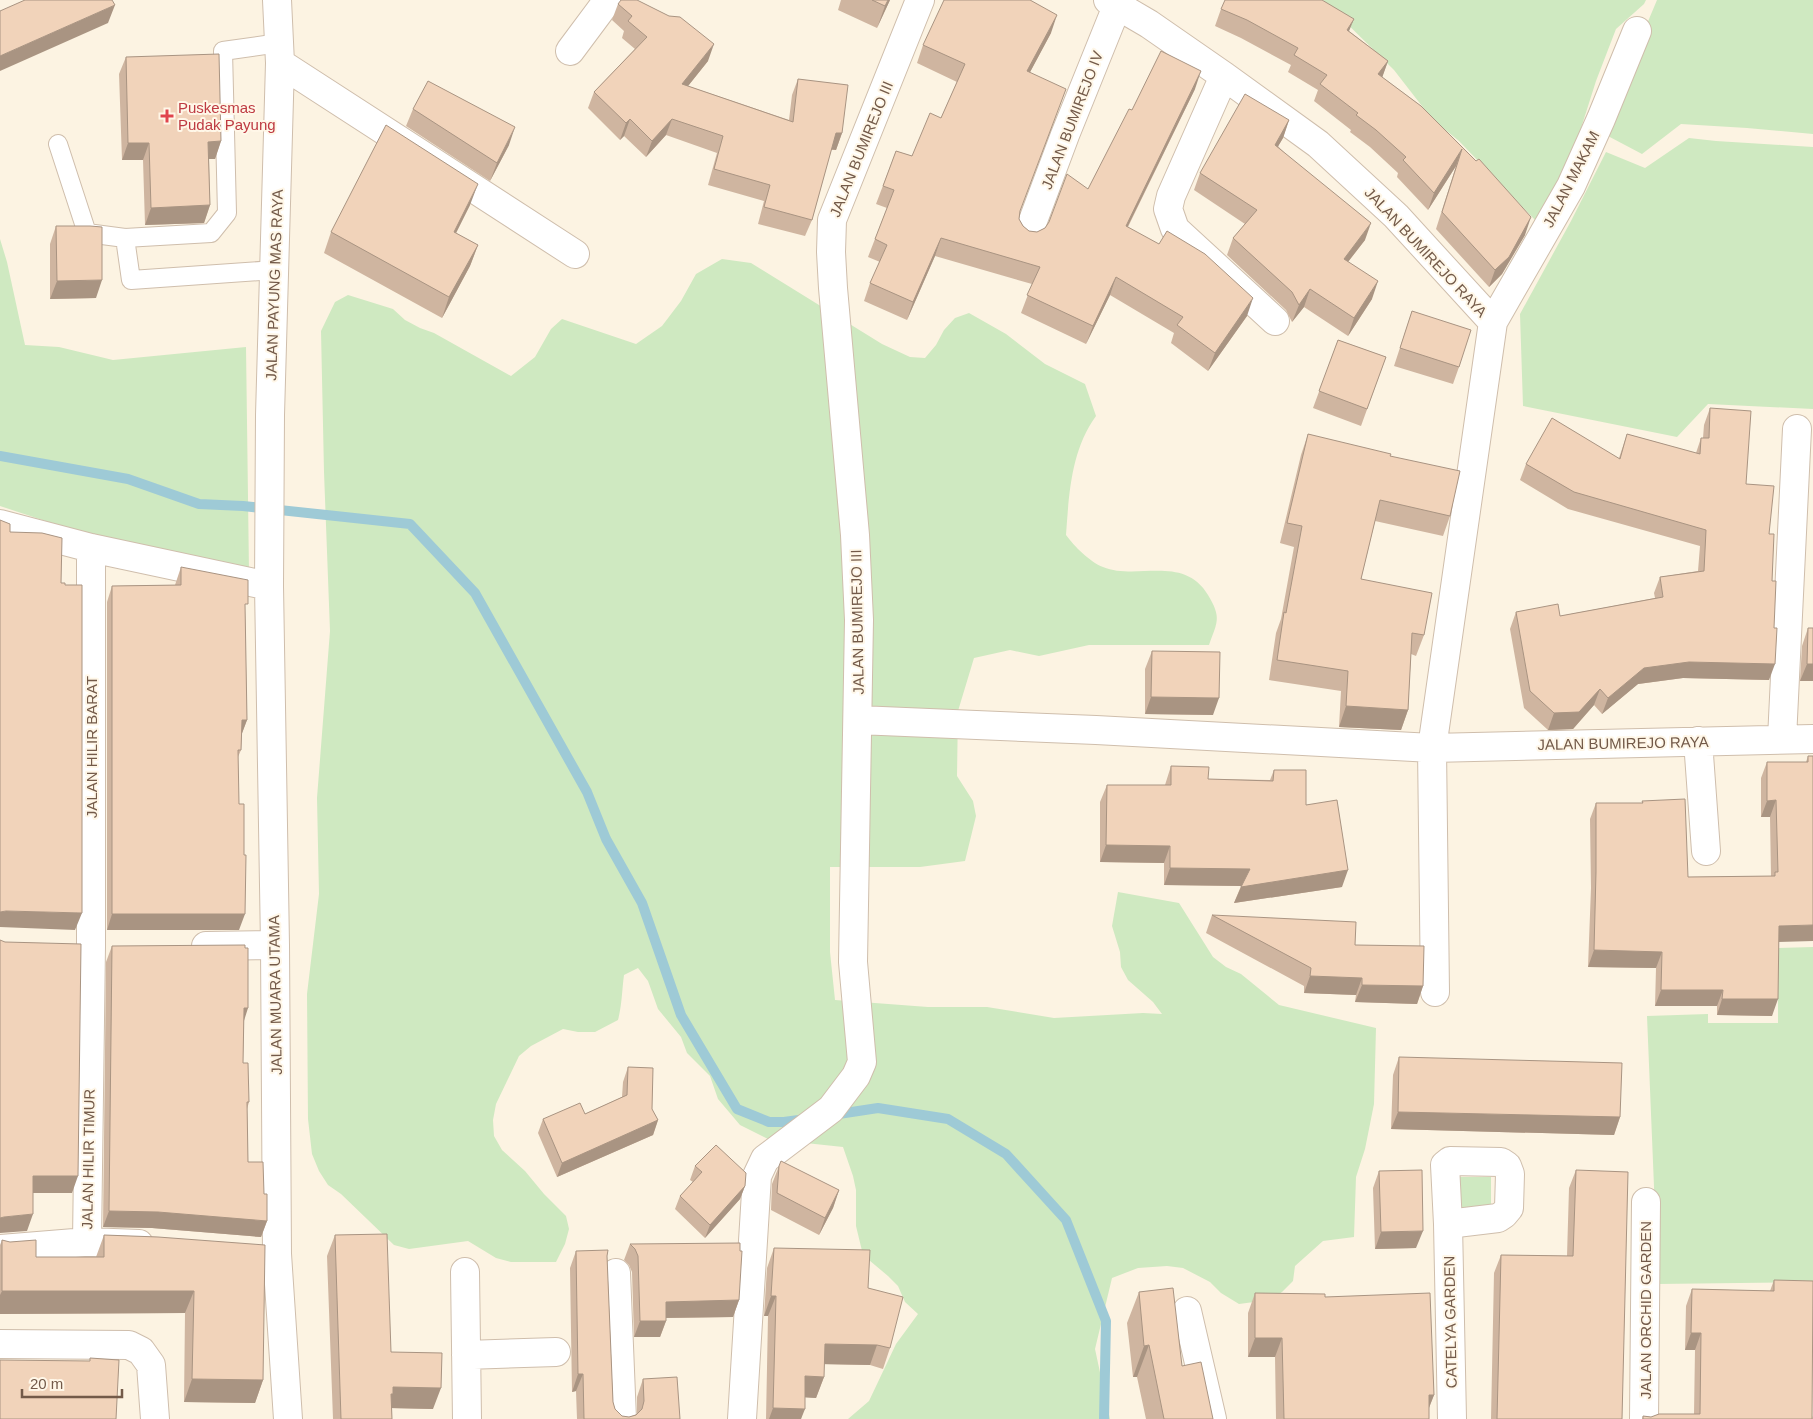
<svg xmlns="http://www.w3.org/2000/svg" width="1813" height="1419" viewBox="0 0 1813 1419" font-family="Helvetica,sans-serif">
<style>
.green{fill:#cfe9c1}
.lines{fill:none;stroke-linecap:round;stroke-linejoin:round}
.stream{stroke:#9ecad6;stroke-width:10}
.service-casing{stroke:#cfbeac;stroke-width:20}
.minor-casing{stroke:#cfbeac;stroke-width:30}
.service{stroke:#fff;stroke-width:18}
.minor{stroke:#fff;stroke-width:28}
.wall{fill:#cfb5a0}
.shaded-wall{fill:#a99482}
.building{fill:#f1d3ba;stroke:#a99482}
.health-dot{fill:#e0444e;stroke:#fff7e8;stroke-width:2}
.labels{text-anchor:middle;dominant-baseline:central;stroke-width:4;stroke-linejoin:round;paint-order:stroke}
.health-label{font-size:15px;fill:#be3a42;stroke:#fff7e8;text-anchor:start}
.street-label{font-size:15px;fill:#735a49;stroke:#fff7e8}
</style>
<rect width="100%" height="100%" fill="#fcf3e2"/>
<path class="green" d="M1323,0H1646L1644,4L1616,29L1596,81L1561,191L1535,220L1459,141L1432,119L1394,70Z
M1657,0H1813V134L1747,128L1681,124L1642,154L1606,135L1636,50Z
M1689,138L1716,141L1813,147V409L1708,404L1677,437L1523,406L1520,314L1571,221L1606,152L1645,168Z
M0,239L7,262L25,345L59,347L113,360L246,347L249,572L100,539L0,506Z
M722,259L751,263L882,344L910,357L925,358L936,345L944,330L955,318L969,313L1006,334L1045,364L1085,384L1096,416C1071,450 1069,494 1066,535C1074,546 1090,562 1103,567C1137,581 1183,554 1208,595C1222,618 1217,622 1209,645H1089L1039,656L1010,650L974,658L958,711L957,776L973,801L976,816L965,861L920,867H830V952L835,1000L928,1007H987L1054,1018L1143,1013L1162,1014L1153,1002L1128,980L1121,967L1120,952L1112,926L1118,892L1179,903L1213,957L1226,967L1241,974L1279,1005L1376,1028L1374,1104L1365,1149L1356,1177L1354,1237L1323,1241L1295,1266L1293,1281L1282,1292L1269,1300L1239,1304L1221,1293L1210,1282L1183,1268L1167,1266L1138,1268L1112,1278L1095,1349L1110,1419H848L869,1401L896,1344L918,1314L905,1302L898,1286L888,1276L863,1255L856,1226V1190L853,1176L843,1147L768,1139L740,1125L718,1099L710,1076L687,1053L681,1037L658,1009L648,981L638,968L624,975C622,990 622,1005 618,1020L595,1032H578L563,1029L531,1046L519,1056L496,1104L493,1120L494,1136L502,1150L525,1171L544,1194L566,1216L569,1229L565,1244L556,1262H511L496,1258L468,1241L409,1249L394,1245L341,1194L328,1185L319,1171L312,1154L308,1119L307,994L319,894L317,798L330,631L324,472L321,331L335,302L348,295L393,309L405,320L420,328L434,333L511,376L535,357L551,329L562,319L636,344L662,326L681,301L696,274Z
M1813,947V1282L1658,1284L1647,1016L1708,1014V1023H1778V948Z
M1455,1177H1491V1212L1459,1218Z"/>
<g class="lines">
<path class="stream" d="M0,456L128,479L199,504L243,506L410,524L475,593L587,792L606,839L642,903L681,1015L737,1109L769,1122H784L806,1119
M832,1115L878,1108L948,1119L1006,1154L1066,1220L1106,1321L1104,1419"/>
<g class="service-casing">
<path id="service" d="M58,144L87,233L125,238L131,280L274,270
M125,238L211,233L227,213L223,51L279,43"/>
</g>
<g class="minor-casing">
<path id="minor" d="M277,0L280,63L270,415L269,586L275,945L277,1254L288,1419
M1108,0L1149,24L1224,76L1318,144L1396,216L1493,322L1432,748L1813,739
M570,51L608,0
M280,63L575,254
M1224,76L1171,196L1168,209L1175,229L1275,321
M1028,234L1065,135L1117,6
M1493,322L1571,186L1601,119L1637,31
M0,524L91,548L269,586
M91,548V946L87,1242L139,1244
M858,720L1096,730L1432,748L1435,992
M1782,739L1797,429
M1698,741L1706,851
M206,946L275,945
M1448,1224L1445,1165L1450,1161L1501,1162L1507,1166L1510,1174L1509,1208L1504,1214L1498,1218L1448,1224L1452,1419
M0,1249L87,1242
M465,1272L467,1419
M616,1273L622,1419
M1187,1311L1212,1419
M0,1344L129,1345L141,1351L151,1365L155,1419
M466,1355L556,1352
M742,1419L757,1176L765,1159L831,1109L856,1076L862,1062L853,962L859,620L855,535L833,288L831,252L832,220L920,0
M1644,1419L1646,1202"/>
</g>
<use href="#service" class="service"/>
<use href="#minor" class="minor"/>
</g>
<path class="wall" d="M841,0H890L877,28L838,10Z
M618,4L708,61L688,86L789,120L792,95L798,79L842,133L836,150H831L812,220L805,236L758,224L764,201L708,185L717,153L666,135L646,157L624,136L620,140L588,108L594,92L635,49L622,38L624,31L612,20Z
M1221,9L1349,31L1388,61L1382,77L1421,106L1525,235L1502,274L1489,287L1436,229L1456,166L1428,210L1397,177L1398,173L1370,147L1350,132L1351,130L1314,101L1318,90L1288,72L1291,65L1241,38L1215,26Z
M1051,33L1030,72L1019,219L1023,226L1029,231L1037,232L1045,228L1088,189L1132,110L1195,89L1128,227L1247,316L1208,371L1171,343L1174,333L1110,295L1086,344L1021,313L1032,284L935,256L907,320L864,301L870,283L880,262L868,257L887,208L876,204L896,151L912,156L941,118L957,82L917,63L923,45Z
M126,57L221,141L215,159H209L210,205L204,223L145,225L143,160H122L119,74Z
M413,109L509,145L490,181L406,126Z
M1289,120L1283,138L1278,146L1365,240L1348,262L1372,299L1348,336L1304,307L1292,322L1286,310L1227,255L1233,238L1245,224L1194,190L1200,173Z
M470,205L456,233L478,245L470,266L442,318L324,253L331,232Z
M56,226L96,298L50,299V244Z
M1412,311L1459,367L1453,384L1394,366Z
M1338,340L1386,357L1361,426L1313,408Z
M1710,408L1769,534L1772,581L1769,680L1683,678L1638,684L1602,714L1594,705L1573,729L1548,730L1524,708L1510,629L1516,612L1560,616L1655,598L1654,593L1660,577L1698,571L1700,546L1568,509L1520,480L1526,464L1619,458L1627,434L1696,453L1701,438H1703L1704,425Z
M1308,434L1390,456L1450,516L1443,536L1375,521L1361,579L1424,635L1416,656L1411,654L1408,710L1401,730L1339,727L1341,691L1269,680L1276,633L1281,619L1294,547L1280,543L1301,455Z
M181,567L245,611L247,720L242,733L241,750L238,757L239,930H107V602L112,586L175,585Z
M1808,628H1813V681H1800L1802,646Z
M1152,651L1213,715L1145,714V669Z
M1808,756H1813L1779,942L1772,1016L1717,1015V1006H1655L1656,968L1588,967L1591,888L1590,819L1596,803H1642V801L1688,877L1771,876L1770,817H1761V778L1767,762H1806Z
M1171,766L1208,779L1270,780L1274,770L1306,805L1342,887L1234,903L1241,886L1164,885V863L1100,862V802L1107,785H1165Z
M1212,915L1423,986L1417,1004L1355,1002L1356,995L1304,993V986L1206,933Z
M112,946L244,1020L243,1063L249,1102L247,1109L248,1162L264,1194L267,1221L261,1237L152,1228L103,1227L106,962Z
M1399,1057L1620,1117L1614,1135L1391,1129L1393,1075Z
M628,1067L652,1109L658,1120L653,1135L557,1177L538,1133L543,1119L585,1114L622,1097L623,1082Z
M695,1166L745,1186L740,1199L705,1238L675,1209L680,1196L693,1182L690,1180Z
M779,1166L839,1190L833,1208L819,1235L771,1210L772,1184Z
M1576,1170L1622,1419H1491L1494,1273L1501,1255L1567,1256L1569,1188Z
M1379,1171L1416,1248L1375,1249L1373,1188Z
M104,1235L158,1237L263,1380L255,1403L184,1402L185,1313L0,1314V1245L2,1240L36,1257H96Z
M335,1235L391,1352L433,1409L392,1408V1419H333L327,1256Z
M630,1244L739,1300L733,1317L666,1318V1321L660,1337H634L632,1272L629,1265L624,1260Z
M774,1248L868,1288L890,1348L883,1369L870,1365L824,1364V1377L816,1398L805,1397L801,1419H766L768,1316H764L767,1268Z
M576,1251L607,1256L613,1402L615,1409L622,1416L629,1417L637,1414V1397L643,1379L680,1419H577L576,1391L572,1392L570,1268Z
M1774,1280L1813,1419H1642L1643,1416L1651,1417L1694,1414L1695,1350H1685L1686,1306L1692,1289L1770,1291Z
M1139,1292L1182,1366L1213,1419H1146L1137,1377H1133L1127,1323Z
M1255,1293L1325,1297L1434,1395L1429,1408V1419H1276L1275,1357H1248V1313Z"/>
<path class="shaded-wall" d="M888,0H890L877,28L885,6Z
M115,5L108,23L0,71V56Z
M1057,15L1051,33L1021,89L1027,71Z
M1354,19L1347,36V30Z
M714,44L708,61L676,101L682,84Z
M1388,61L1382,78L1378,74Z
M1201,71L1195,89L1119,244L1126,226Z
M630,119L624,136L620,140L626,123Z
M672,119L666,135L646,157L652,141Z
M1289,120L1283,138L1269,162L1275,145Z
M515,127L509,145L490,181L497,163Z
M836,133H842L836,150L830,149Z
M221,141L215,159H202L208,142Z
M128,143H149L143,160H122Z
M1462,149L1456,166L1428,210L1434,193Z
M478,184L470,205L446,253L454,232Z
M210,205L204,223L145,225L151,208Z
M1531,217L1525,235L1502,274L1489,287L1495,270Z
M1371,223L1365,240L1337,276L1344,259Z
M941,238L935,256L907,320L913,302Z
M478,245L470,266L442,318L449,297Z
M1116,277L1110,295L1086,344L1093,326Z
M102,280L96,298L50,299L57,281Z
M1378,281L1372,299L1348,336L1354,318Z
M1310,289L1304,307L1292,322L1299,305Z
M1253,298L1247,316L1208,371L1215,353Z
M1689,662L1775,664L1769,680L1683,678L1638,684L1602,714L1608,698L1644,668Z
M1807,664H1813V681H1800Z
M1600,689L1594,705L1573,729L1548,730L1554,713Z
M1151,697L1219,698L1213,715L1145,714Z
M1346,706L1408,710L1401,730L1339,727Z
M242,720H247L241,736Z
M1776,800L1770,817H1761L1767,801Z
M1106,845L1170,846L1164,863L1100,862Z
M1170,868L1348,870L1342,887L1234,903L1241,887L1242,886L1164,885Z
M6,911L82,913L75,930L0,927V912Z
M112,914H245L239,930H107Z
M1813,925V941L1773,942L1779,926Z
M1594,950L1662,952L1656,968L1588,967Z
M1310,976L1362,978L1356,995L1304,993Z
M1362,985L1423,986L1417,1004L1355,1002Z
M1661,990H1723L1717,1006H1655Z
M1722,999H1778L1772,1016L1717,1015Z
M244,1008H248L243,1024Z
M1398,1112L1620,1117L1614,1135L1391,1129Z
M658,1120L653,1135L557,1177L562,1163Z
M33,1176H78L72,1193H26Z
M745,1186L740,1199L705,1238L710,1225Z
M839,1190L833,1208L819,1235L825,1218Z
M109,1211L158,1212L267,1221L261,1237L152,1228L103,1227Z
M33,1214L27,1231L0,1233V1218L4,1217Z
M1423,1231L1416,1248L1375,1249L1381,1232Z
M2,1291H194L185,1313L0,1314V1295Z
M771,1296H776L768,1316H764Z
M739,1300L733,1317L660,1318L666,1302Z
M640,1321H666L660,1337H634Z
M1691,1333H1701L1695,1350H1685Z
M1255,1338H1282L1275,1357H1248Z
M825,1344L877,1345L870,1365L817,1364Z
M1149,1345L1137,1377H1133L1144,1346Z
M578,1374H583L576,1391L572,1392Z
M805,1376L824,1377L816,1398L798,1397Z
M192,1379L263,1380L255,1403L184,1402Z
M393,1387L441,1388L433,1409L388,1408Z
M1429,1395H1434L1426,1415Z
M773,1408L805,1409L801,1419H769Z"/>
<path class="building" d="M25,0H112L115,5L0,56V11Z
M621,0H637L669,16L680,17L714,44L682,84L793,122L798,79L848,85L842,133H836L812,220L764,207L770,185L714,169L723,136L672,119L652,141L630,119L626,123L594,92L647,37L628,21L632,16L618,4Z
M872,0H888L885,6Z
M944,0H1030L1057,15L1027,71L1066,89L1020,211L1019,219L1023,226L1029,231L1037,232L1045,228L1049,222L1067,174L1088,189L1129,109L1132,110L1161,51L1201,71L1126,226L1159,244L1167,231L1205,254L1253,298L1215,353L1177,325L1183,317L1116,277L1093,326L1027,295L1040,267L941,238L913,302L870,283L887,245L875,239L894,190L883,186L896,151L912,156L930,113L941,118L965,64L923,45Z
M1225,0H1322L1354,19L1347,30L1388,61L1378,74L1421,106L1476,161L1479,159L1531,217L1509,257L1495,270L1442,212L1462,149L1434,193L1403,160L1406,157L1376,130L1356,115L1358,113L1320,84L1327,75L1294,55L1298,48L1247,20L1221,9Z
M219,54L221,141L208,142L210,205L151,208L149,143H128L126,57Z
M428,81L515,127L497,163L413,109Z
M1245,94L1289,120L1275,145L1371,223L1344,259L1378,281L1354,318L1310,289L1299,305L1292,292L1233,238L1257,210L1200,173Z
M386,125L478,184L454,232L478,245L449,297L331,232Z
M56,226H90L102,227V280L57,281Z
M1412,311L1471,330L1459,367L1400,348Z
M1338,340L1386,357L1367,409L1319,391Z
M1710,408L1751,411L1746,484L1774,486L1769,534H1774L1772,581H1776L1774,628H1777L1775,664L1689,662L1644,668L1608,698L1600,689L1579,712L1554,713L1530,691L1516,612L1558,604L1560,616L1663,597L1660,577L1704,571L1706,530L1574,492L1526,464L1552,418L1620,459L1627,434L1700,454L1701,438H1709Z
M1308,434L1391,454L1390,456L1460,471L1450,516L1380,500L1361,579L1432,593L1424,635L1412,633L1408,710L1346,706L1348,671L1277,660L1284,612L1286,613L1302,526L1287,523Z
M0,520L10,524V532L42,533L62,538L61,583H65V585H82V913L6,911L0,912Z
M181,567L248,580V604H245L247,720H242L241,750H238L239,804H244V855H246L245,914H112V586L181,585Z
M1808,628H1813V664H1807Z
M1152,651L1220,652L1219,698L1151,697Z
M1808,756H1813V925L1779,926L1778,999H1722L1723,990H1661L1662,952L1594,950L1596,872V803H1643L1642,801L1685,799L1688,877L1775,876V872H1778L1776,800L1767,801V762H1808Z
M1171,766L1209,767L1208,779L1273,781L1274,770H1306V805L1337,800L1348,870L1241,887L1250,869L1170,868V846L1106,845L1107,785H1171Z
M1212,915L1356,922L1355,945L1424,946L1423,986L1362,985V978L1310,976L1311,968Z
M0,940L5,942L81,944L78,1176H33V1214L4,1217L0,1218Z
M245,945V948H248V1008H244L243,1063H248L249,1102H247L248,1162H263L264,1194H267V1221L158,1212L109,1211L112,946Z
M1399,1057L1622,1063L1620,1117L1398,1112Z
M628,1067L653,1068L652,1109L658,1120L562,1163L543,1119L580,1103L585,1114L627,1095Z
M716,1145L746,1173L745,1186L710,1225L680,1196L702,1172L695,1166Z
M781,1161L839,1190L825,1218L777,1193L779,1166Z
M1422,1170L1423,1231L1381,1232L1379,1171Z
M1576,1170L1628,1172L1622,1419H1497L1501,1255L1573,1256Z
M387,1234L391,1352L442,1353L441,1388L393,1387V1394H391L392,1419H341L335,1235Z
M104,1235L158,1237L265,1245L263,1380L192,1379L194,1291H2V1240L10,1242L36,1240V1257H104Z
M740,1243V1251H742L739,1300L666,1302V1321H640L638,1256L635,1249L630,1244Z
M774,1248L870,1250L868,1288L903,1297L890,1348L877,1345L825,1344L824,1377L805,1376V1409L773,1408L776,1296H771Z
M608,1250L607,1256L613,1402L615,1409L622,1416L629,1417L636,1415L642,1409L644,1401L643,1379L677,1377L680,1419H584L583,1374H578L576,1251Z
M1774,1280L1813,1281L1812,1419H1643V1416L1651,1417L1659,1414H1700L1701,1333H1691L1692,1289L1774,1291Z
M1173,1288L1182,1366L1201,1362L1213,1419H1164L1149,1345L1144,1346L1139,1292Z
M1255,1293L1325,1294V1297L1430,1293L1434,1395H1429V1419H1284L1282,1338H1255Z
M90,1358L119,1360L116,1419H0V1360L90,1361Z"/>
<path class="health-dot" d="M164.5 108.5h5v5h5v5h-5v5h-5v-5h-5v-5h5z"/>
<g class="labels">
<g class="health-label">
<text x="178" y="107">Puskesmas<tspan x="178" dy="17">Pudak Payung</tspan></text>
</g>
<g class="street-label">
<text transform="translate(1072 120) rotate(-69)">JALAN BUMIREJO IV</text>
<text transform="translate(861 149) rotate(-68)">JALAN BUMIREJO III</text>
<text transform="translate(1571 179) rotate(-63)">JALAN MAKAM</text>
<text transform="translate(1426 252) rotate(47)">JALAN BUMIREJO RAYA</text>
<text transform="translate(274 285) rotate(-88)">JALAN PAYUNG MAS RAYA</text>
<text transform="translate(857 622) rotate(-91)">JALAN BUMIREJO III</text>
<text transform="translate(1623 743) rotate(-1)">JALAN BUMIREJO RAYA</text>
<text transform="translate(91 747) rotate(-90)">JALAN HILIR BARAT</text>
<text transform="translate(275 995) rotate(-91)">JALAN MUARA UTAMA</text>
<text transform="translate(88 1159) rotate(-89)">JALAN HILIR TIMUR</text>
<text transform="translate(1645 1310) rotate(-90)">JALAN ORCHID GARDEN</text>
<text transform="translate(1450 1322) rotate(-91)">CATELYA GARDEN</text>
</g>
</g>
<path d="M22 1389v8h100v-8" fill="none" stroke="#735a49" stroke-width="2.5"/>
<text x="30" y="1389" font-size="15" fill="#735a49" stroke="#fff7e8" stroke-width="4" paint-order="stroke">20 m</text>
</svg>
